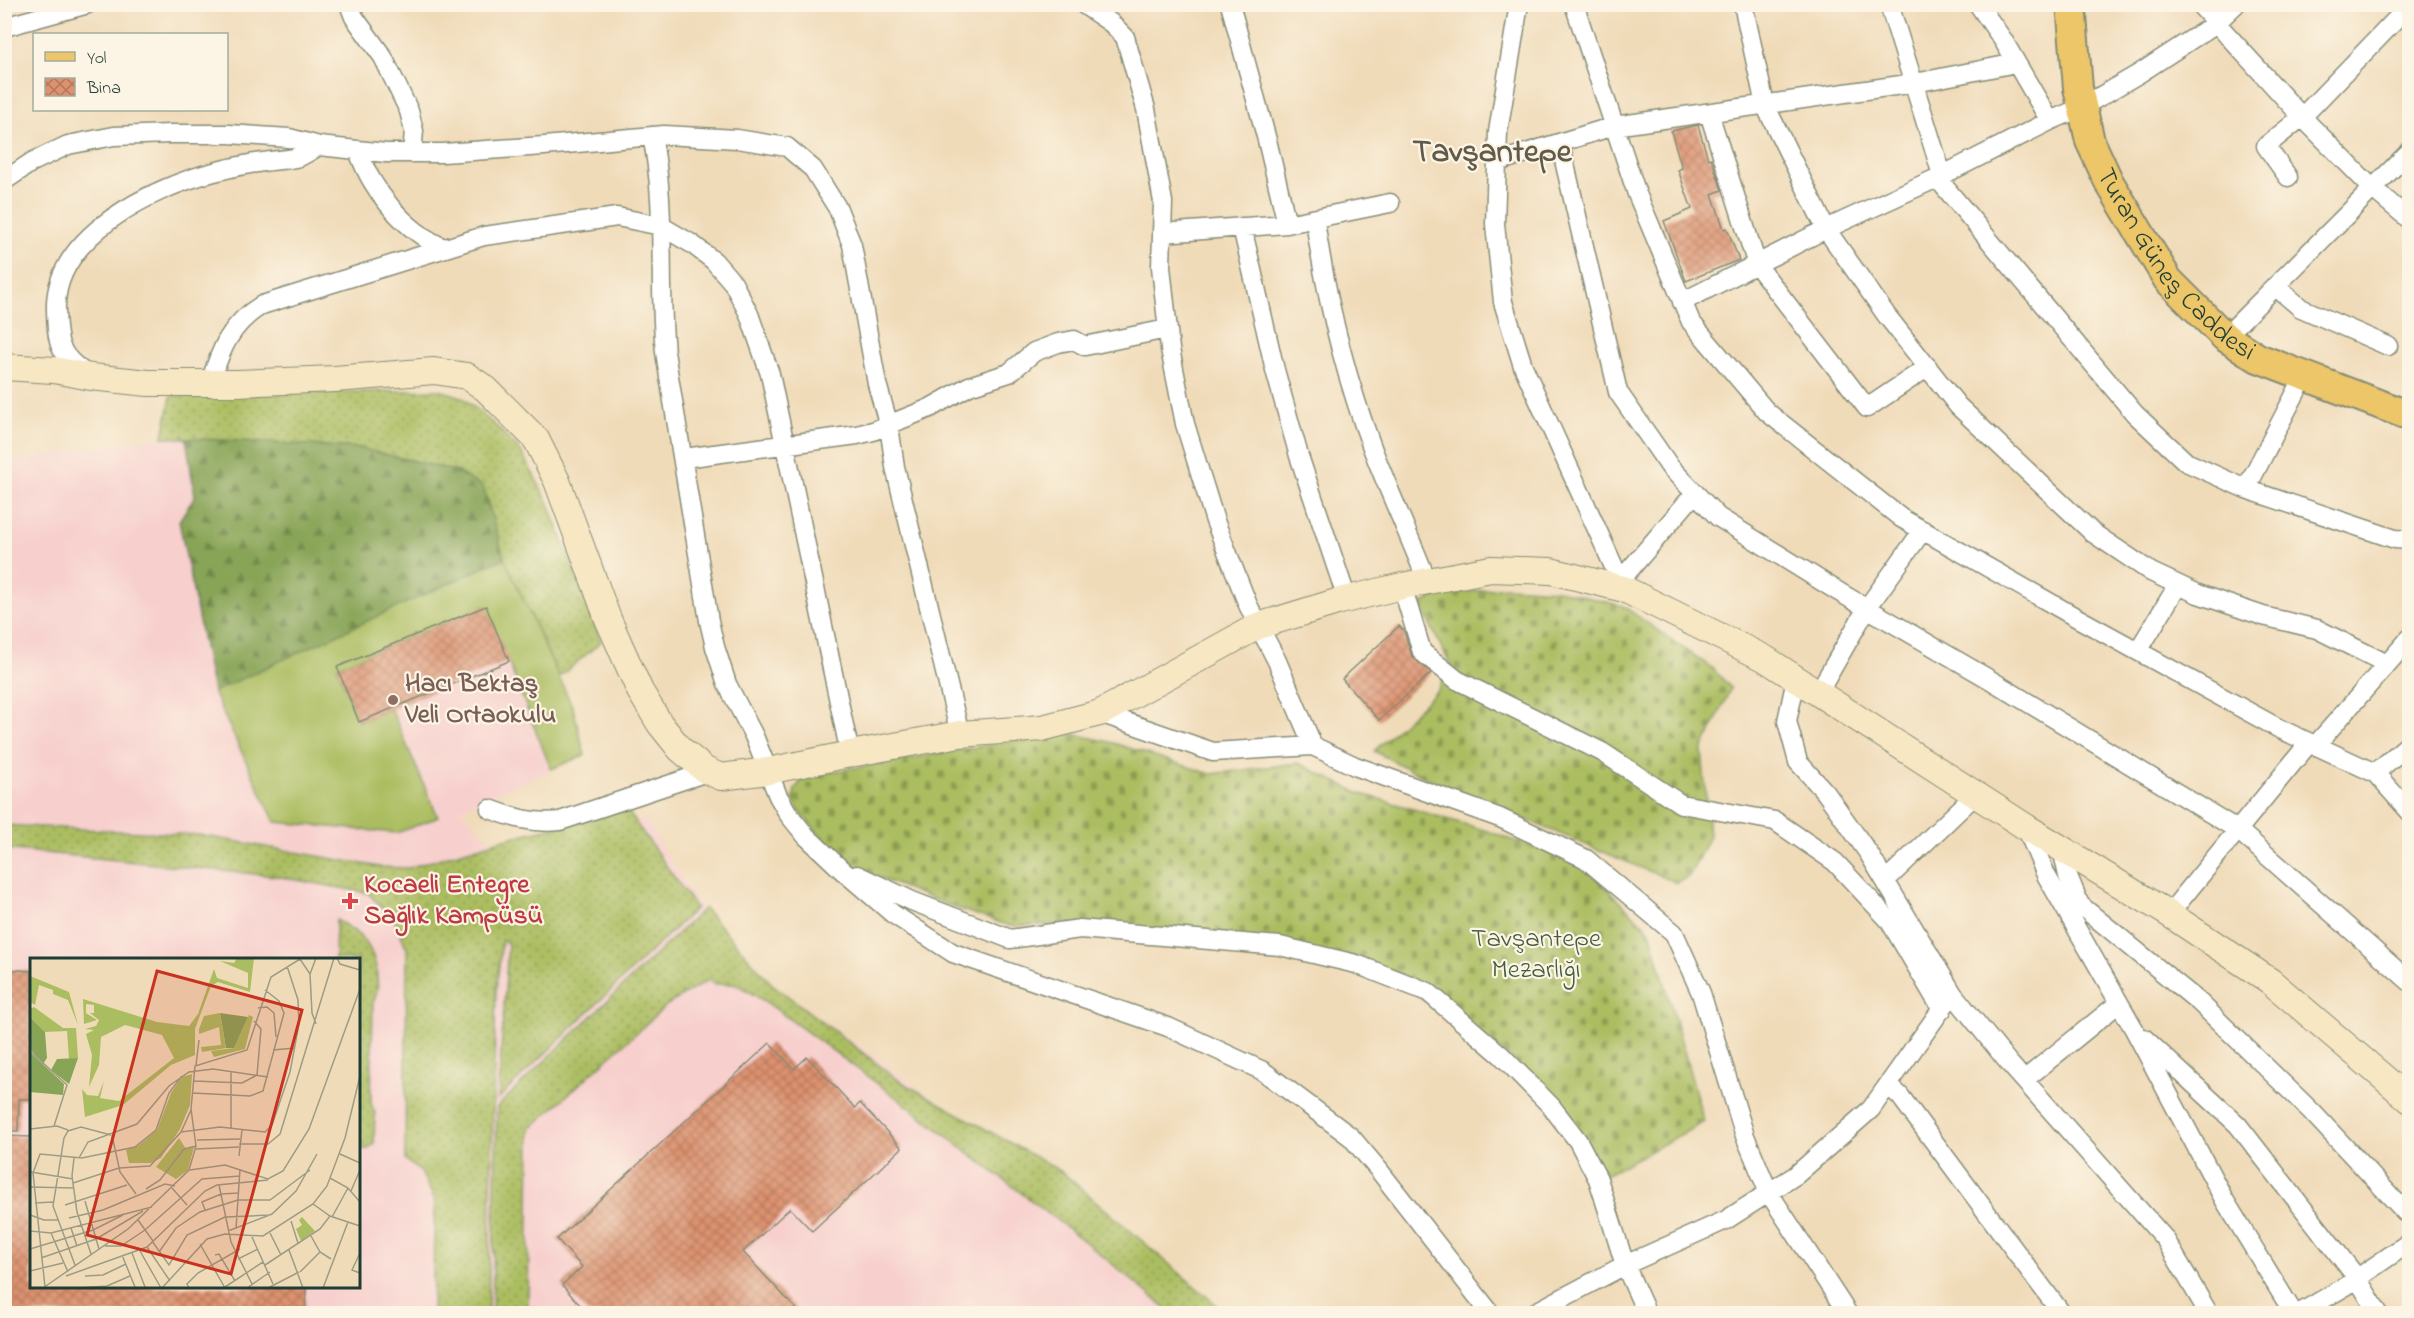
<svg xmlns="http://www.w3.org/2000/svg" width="2414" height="1318" viewBox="0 0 2414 1318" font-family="'Indie Flower',sans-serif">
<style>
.built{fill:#f7d0cd;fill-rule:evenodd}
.grass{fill:url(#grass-dots);stroke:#657d4a;stroke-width:1.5}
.forest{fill:url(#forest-firs);stroke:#547046;stroke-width:1.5}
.cemetery{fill:url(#cemetery-stones);stroke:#657d4a;stroke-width:1.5}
.garden{fill:#abbd61;stroke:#657d4a;stroke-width:1.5}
.building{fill:url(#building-cross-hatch)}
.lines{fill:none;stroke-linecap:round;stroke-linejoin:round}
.street-casing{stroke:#888c76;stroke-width:21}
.secondary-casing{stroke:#888c76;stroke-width:28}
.primary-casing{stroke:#888c76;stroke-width:32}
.street{stroke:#fff;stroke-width:18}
.secondary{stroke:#f7e8c3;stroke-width:26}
.primary{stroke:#ecc669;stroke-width:28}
.education-dot{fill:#8d6e63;stroke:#fcf5e5;stroke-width:2}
.health-dot{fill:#e0444e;stroke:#fcf5e5;stroke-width:2}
.labels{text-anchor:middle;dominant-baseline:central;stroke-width:4.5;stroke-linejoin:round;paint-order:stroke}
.street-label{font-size:27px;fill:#1f3d34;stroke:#fcf5e5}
.education-label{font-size:27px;font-weight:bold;fill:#785e54;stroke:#fcf5e5;text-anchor:start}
.health-label{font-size:27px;font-weight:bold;fill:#be3a42;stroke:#fcf5e5;text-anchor:start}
.park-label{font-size:27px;fill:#425d3f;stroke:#fcf5e5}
.district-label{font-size:33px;font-weight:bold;fill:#625b49;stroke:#fcf5e5}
.inset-road{fill:none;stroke:#9c9c84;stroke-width:1.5}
.view{fill:#c8321e;fill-opacity:0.15;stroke:#c8321e;stroke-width:3}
.inset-edge{fill:none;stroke:#1f3d34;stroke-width:3}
</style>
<defs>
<pattern id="grass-dots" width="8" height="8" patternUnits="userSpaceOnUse" patternTransform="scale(1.5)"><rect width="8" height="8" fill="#abbd61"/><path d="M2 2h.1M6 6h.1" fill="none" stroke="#8b9b51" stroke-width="1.8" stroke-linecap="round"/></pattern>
<pattern id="forest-firs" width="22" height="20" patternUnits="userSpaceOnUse" patternTransform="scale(1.5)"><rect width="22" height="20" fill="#88a457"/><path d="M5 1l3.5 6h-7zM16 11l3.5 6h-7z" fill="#6f8749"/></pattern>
<pattern id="cemetery-stones" width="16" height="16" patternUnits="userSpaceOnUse" patternTransform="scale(1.5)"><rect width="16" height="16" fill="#abbd61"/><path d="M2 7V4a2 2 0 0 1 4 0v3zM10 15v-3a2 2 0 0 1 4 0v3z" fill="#8b9b51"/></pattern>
<pattern id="building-cross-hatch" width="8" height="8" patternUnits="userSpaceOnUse" patternTransform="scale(1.5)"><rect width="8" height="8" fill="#dd926f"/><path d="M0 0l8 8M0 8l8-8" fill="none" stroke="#b3785c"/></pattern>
</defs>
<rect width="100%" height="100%" fill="#fcf5e5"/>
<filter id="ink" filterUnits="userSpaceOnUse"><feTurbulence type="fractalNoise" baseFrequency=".0167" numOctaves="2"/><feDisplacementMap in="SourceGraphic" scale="12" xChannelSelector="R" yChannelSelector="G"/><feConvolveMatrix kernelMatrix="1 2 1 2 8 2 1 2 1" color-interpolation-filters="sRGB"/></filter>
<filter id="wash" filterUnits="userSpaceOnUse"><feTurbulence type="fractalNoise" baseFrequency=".008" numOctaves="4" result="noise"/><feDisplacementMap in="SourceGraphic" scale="24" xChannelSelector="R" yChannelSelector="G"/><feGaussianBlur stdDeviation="1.35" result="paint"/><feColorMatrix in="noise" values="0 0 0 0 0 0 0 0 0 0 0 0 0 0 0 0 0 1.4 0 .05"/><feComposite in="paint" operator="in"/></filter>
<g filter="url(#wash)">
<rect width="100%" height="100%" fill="#f0dbb9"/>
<path class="built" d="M163,437L186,438L195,496L179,521L213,692L504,558L573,708L585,755L460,809L498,848L548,846L645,819L729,954L1050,1182L1210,1314H5V462ZM32,960H358V1286H32Z"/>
<path class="grass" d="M440,390L462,397L496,426L522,453L549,504L601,642L559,677L504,558L483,487L359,448L163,437L171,396Z
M627,810L696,908L498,1099L508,944L502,940L496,992L488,1313H432L435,1201L421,1172L405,1160L407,949L395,921L368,893L275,876L5,849L4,825L199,835L380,867L408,868L508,838Z
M704,908L772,984L900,1081L1062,1172L1226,1313H1169L1163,1306L1088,1244L901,1101L766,1002L736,984H714L710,979L667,1005L530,1129L528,1313H492L497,1107Z
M336,920C360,932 375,947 377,975C378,986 378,993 373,1003L371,1103L375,1113L374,1144L368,1149H359L358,960L335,959Z"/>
<path class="forest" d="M186,438L359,448L455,471L483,487L504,558L213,692L179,521L195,496Z"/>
<path class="cemetery" d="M1506,587L1558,590L1623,606L1712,668L1731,688L1702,750L1709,836L1690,875L1677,883L1424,777L1374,751L1438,690L1450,664L1420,605L1436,596Z
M1064,732L1110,742L1211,774L1298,763L1359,793L1484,830L1582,864L1650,931L1704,1122L1598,1179L1539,1080L1457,1018L1358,960L1070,924L1010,926L956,908L849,866L801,814L793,801L795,789L801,781L813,775Z"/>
<path class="garden" d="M504,558L573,708L585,755L551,769L486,606L337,667L359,722L391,709L438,817L397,833L275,822L213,692Z"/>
<g id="blocks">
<path class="building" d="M1698,125L1708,159L1711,158L1722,190L1712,194L1724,229L1727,228L1739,260L1686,281L1664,221L1692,209L1678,170L1682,168L1671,131Z
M486,606L509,661L359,722L337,667Z
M1399,626L1404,631L1412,656L1431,673L1379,720L1342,679Z
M4,969L32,971V1099H19L18,1131H4Z
M770,1043L794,1069L807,1057L855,1108L860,1103L902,1148L812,1231L790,1208L743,1252L801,1314H588L562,1285L582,1267L557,1239Z
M4,1136L32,1137V1287H306L305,1314H4Z"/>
</g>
</g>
<g filter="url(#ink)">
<use href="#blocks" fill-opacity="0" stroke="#888c76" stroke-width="1.5"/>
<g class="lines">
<g class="street-casing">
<path id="street" d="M349,4L354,17L383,57L409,111L414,131L412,153
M1083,4L1111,23L1125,37L1146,109L1163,202L1161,267L1170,349L1185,424L1215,521L1248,605L1277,661L1313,746
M1230,4L1267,140L1287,224
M1519,4L1498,132L1495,224L1503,302L1523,366L1624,589
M1574,4L1637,194L1691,322L1767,412L1901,518L2070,614L2278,728L2375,773L2410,812
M1743,4L1765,105L1826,229L1887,316L1958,406L2093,533L2151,572L2198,594L2263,616L2317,629L2387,664
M1889,4L1942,175
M1978,4L2003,40L2050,121
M2199,4L2302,117L2372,188L2410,220
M4,27L88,4
M1709,113L1757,265L1867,408L1928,367
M652,136C667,207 658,280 665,352L709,621L715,647L727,684L754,736L778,796L789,815L806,836L843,871L893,914L953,953L1168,1027L1263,1071L1351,1137L1378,1169L1491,1314
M1560,143L1618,392L1670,467L1718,517L1839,592L1989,679L2238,830L2410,982
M358,150C371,190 405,231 444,248
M1497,162L1614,126L1915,83L2016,63
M2288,177L2266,146L2302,117L2410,5
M1937,178L2135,414L2186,462L2246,489L2395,539L2410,540
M4,181L32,162L68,145L114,136L170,134H229L289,138L319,146L386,153H443L544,146L664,135L737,139L787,147L813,169L838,209L852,245L877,384L889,426L895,467L960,734
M1315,220C1326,298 1345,376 1373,450C1390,494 1410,537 1427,581
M1242,227L1275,370L1299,456L1347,599
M1162,233L1287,224L1390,203
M2276,287L2301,308L2388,346
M1682,302L1826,229L1937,178L2050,121L2082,107L2140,73L2215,24L2236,4
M2225,337L2410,151
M87,374C58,356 57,342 56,310C53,236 154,187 214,172C230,168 247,164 263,162C275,160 288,160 299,157C306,154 313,149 319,146
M210,383C221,349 230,324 262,305L484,236L617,217L661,226L692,244L714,261L733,283L749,314L770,374L850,754
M684,458L857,435L873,431L930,408L969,386L1009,373L1034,352L1058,343L1074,340L1085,346L1167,329
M2246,489L2304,377
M1620,581L1695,493
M1402,586L1422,652L1457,680L1602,752L1681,804L1775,821L1835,862L1889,920L1942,1010
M2138,651L2178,585
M1796,679L1787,721L1798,762L1826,793L1869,854L1953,994L2008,1062L2165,1239L2209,1314
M1818,693L1867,608L1923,530
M1100,713L1213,752L1313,746L1355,766L1500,818L1586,859L1674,933L1701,993L1745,1136L1769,1193L1848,1314
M2315,746L2410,638
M2375,773L2410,743
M490,809C514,818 534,824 560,821L710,771
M2026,827L2046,875L2134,1029L2225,1201L2294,1314
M2062,848L2068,876L2080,905L2199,1002L2311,1111L2410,1217
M857,875L912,901L1010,939L1080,929L1280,946L1356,964L1428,992L1501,1055L1551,1106L1578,1141L1598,1179L1625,1265L1647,1314
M1885,881L1976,794
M2169,914L2309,743
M2144,1038L2238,1125L2357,1278L2379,1314
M2024,1080L2119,1003
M1888,1085L1900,1096L2062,1314
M1532,1314L1625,1265L1726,1220L1796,1175L1871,1109L1948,1000
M2298,1314L2346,1286L2410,1242"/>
</g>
<g class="secondary-casing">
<path id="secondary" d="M4,367L54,370L91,377L148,383H237L335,379L434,371L467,376L486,389L536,439L557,481L608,619L640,691L660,724L680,749L705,770L721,777L768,771L850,754L960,734L1042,728L1100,713L1258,626L1340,601L1402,586L1491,569L1551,571L1624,589L1764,658L2026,827L2169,914L2270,981L2410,1100"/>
</g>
<g class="primary-casing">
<g id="primary">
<path id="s1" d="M2071,4L2078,88L2090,141L2109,182L2168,280L2225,337L2258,358L2410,416"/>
</g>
</g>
<use href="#street" class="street"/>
<use href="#secondary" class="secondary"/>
<use href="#primary" class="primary"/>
</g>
</g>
<circle class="education-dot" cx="393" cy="700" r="6"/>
<path class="health-dot" d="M347 892h6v6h6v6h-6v6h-6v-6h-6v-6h6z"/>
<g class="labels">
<g class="street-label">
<text stroke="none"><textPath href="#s1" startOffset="291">Turan Güneş Caddesi</textPath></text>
</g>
<g class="education-label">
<text x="405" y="684">Hacı Bektaş<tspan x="405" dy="31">Veli Ortaokulu</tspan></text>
</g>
<g class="health-label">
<text x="364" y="885">Kocaeli Entegre<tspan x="364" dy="31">Sağlık Kampüsü</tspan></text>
</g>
<g class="park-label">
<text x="1536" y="939">Tavşantepe<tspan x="1536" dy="31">Mezarlığı</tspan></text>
</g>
<g class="district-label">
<text x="1492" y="153">Tavşantepe</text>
</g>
</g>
<g transform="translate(30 958)">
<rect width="330" height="330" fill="#f0dbb9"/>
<path d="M207,0H224L220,34L188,24L181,28L165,71V97L141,107L93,147L55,159L52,131L57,137L68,138L74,123L70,140L89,143L144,100L132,77L95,67L71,79L69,107L59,129L62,97L56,76L64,72L55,71L66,68L69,62L60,55H64V47L56,46V55L67,62L54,66L53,41L127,64L159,68L168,56L184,11L187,20L218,30V15L190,3L204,5ZM0,18L39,34L48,67L38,42L23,36V32L9,27L5,47L0,44ZM4,49L33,70H46L48,100L39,101L37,73L15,74L0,59V51ZM219,57L223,59L215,91L184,99L181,93L204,90ZM272,259L285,273L271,283L266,271L272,267L269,262Z" fill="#abbd61"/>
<path d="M190,55L218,59L204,90H196ZM0,59L15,74L17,100L13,106L0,91ZM0,94L34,126L33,137L0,134ZM48,100L39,126L21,112L27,101Z" fill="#88a457"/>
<path d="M162,116L160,147L150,171L131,200L121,205H99L96,192L108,188L127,172L141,135L152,119ZM149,180L156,191L164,189L158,212L146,221L126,209Z" fill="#abbd61"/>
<path d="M190,55L196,90L172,94L171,89L191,87L189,69L169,76V71L174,58Z" fill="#abbd61"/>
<path class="inset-road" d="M286,0L280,16L282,55L286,66M307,0L310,6L330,12M228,50L237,49L244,55L246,79M243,92L265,90M0,93L37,127L24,168M166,107L169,82M164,123L212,125L227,117L231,71L224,63M163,135L220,138L233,133L254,55L249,43L235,32M201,170V113M0,171L27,168L38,172M151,174L190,169L235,174L242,167L260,114L269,66L268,42L257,8M82,177L90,214L106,236M167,182L210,181M209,186H238L250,176L304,0M166,191L209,189M310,196L330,205M209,198L212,172M44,200L42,218L47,254L61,296M49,200L58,184L107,166L139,128L159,114L183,111L238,119M160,212L195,207L238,221L253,213L279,171L330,31M1,214L43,221M300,220L318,230L330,244M43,225L89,210L120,208L151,174L161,152M189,227L201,284L222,326M0,229L44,230M142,230L157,247M116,231L130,222L154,191L166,188M321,233L330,212M55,243L69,291M5,245L23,244M283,246L300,258L330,268M35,247L97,227M175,252L172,244L191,236L209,235M0,257L14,262H28M196,259L240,257M302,259L318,230M39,260L73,252L135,226L145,228M108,262L123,283M261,263L268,285M41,270L47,288M206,271L210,211M0,273L21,275L122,249M198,273L242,256L266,233L287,196M21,275L38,314M240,275L251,297M281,278L290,294L301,301M222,279L243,326M122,283L139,307L157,277L195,259M170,286L195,330M75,288H91L115,272L172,221L210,218M117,289L140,323M0,291L63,272L93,257M259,292L273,330M110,293L131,330M129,294L146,270L170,254L208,242H240L280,212M102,295L115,329M330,295L322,312L330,315M92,297L105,329M185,297L189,296L205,323M11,300L66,281L113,253M208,301L228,291M45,307L23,248L34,180L38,173L51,169L81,177M235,307L290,271L300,258M0,313L33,305M270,314L290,294M36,318L117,289L175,233L187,227L238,222M55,318L73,317L96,306M15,329L3,215L10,196L52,200L105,189L126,172L139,135L152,118M195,329L233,304M13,330L98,271L159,212L166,188L161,151L165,108L217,92L241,19L270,1L280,16M48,330L77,328L100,318M102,330H130M132,330L177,281L195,276L233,278L283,246L297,228L315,180L330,118M159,330L157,326L168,315L210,291M217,330L240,314M238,330L269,314M293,330L318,264"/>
<path class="view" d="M127,13L272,52L201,316L57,277Z"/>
<rect width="330" height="330" class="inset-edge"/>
</g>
<rect width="2414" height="1318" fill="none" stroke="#fcf5e5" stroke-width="24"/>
<rect x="33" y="33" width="195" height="78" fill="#fcf5e5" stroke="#a4ab9e" stroke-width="1.5"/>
<rect x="45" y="52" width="30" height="9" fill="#ecc669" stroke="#a4ab9e" stroke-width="1.5"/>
<text x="87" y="63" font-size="18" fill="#1f3d34">Yol</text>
<rect x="45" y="78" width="30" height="18" fill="url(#building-cross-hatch)" stroke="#a4ab9e" stroke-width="1.5"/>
<text x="87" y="93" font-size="18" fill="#1f3d34">Bina</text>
</svg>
